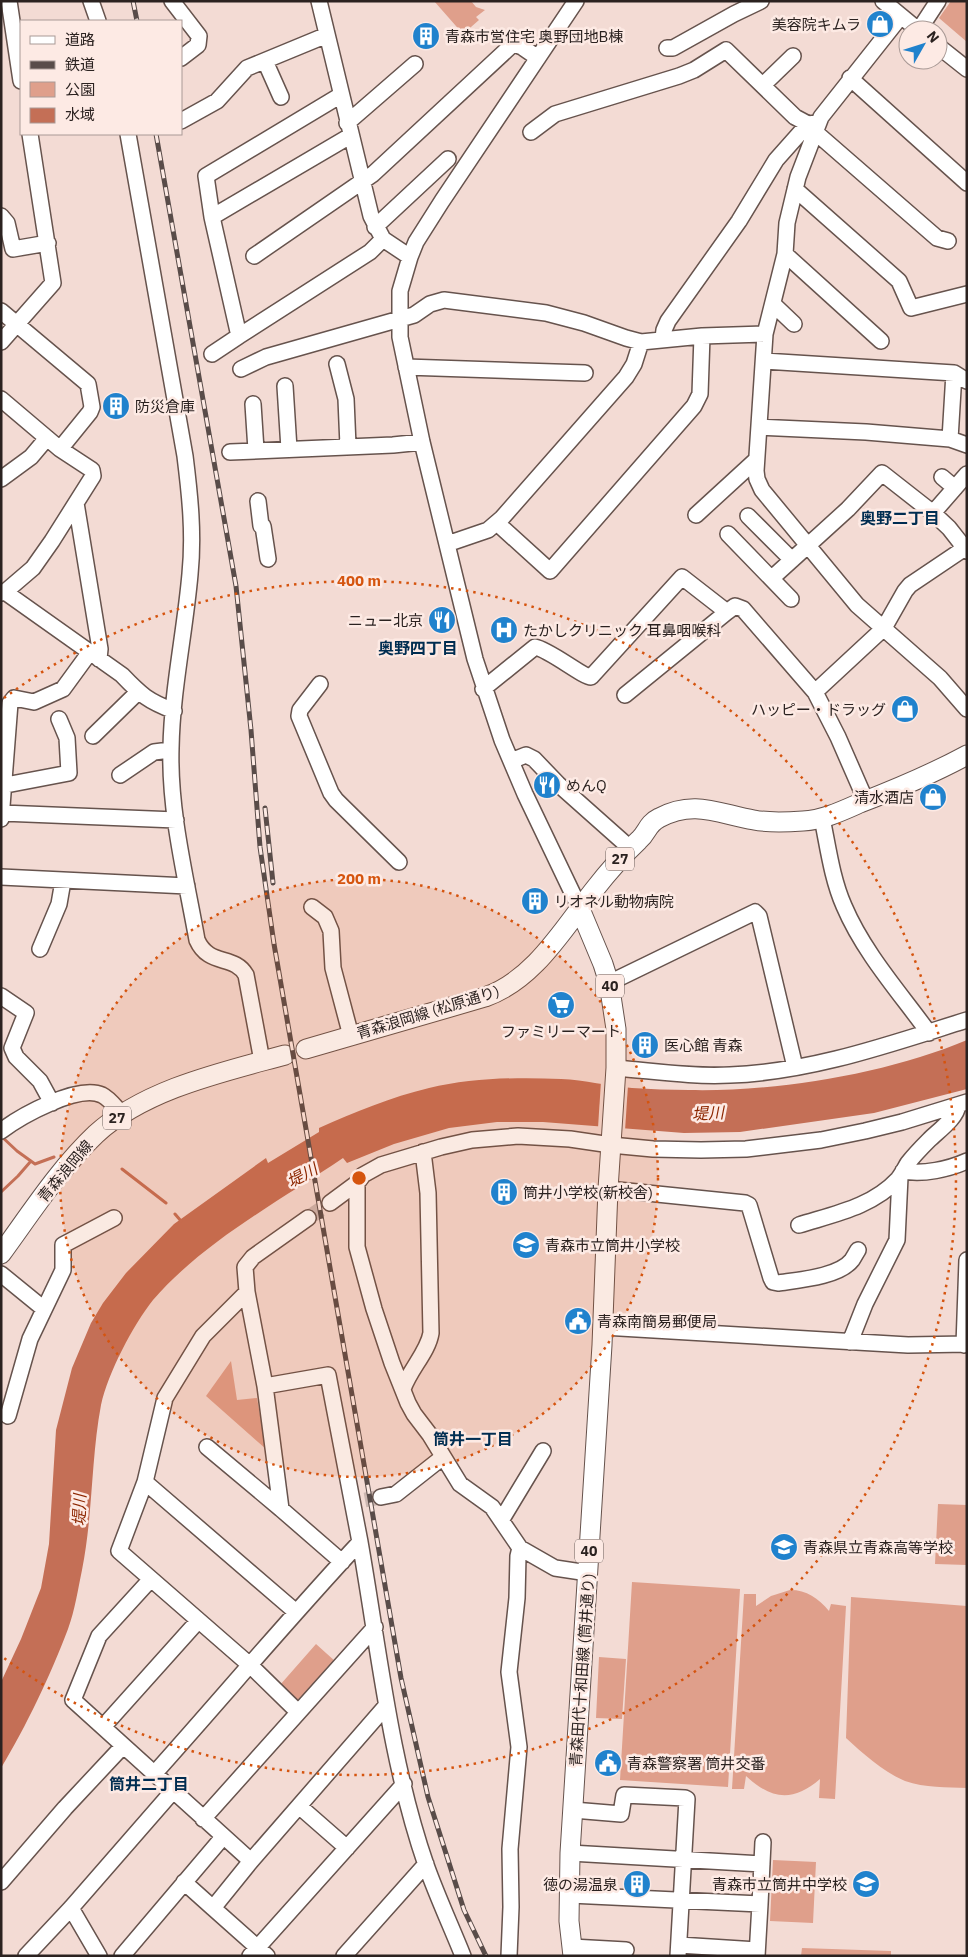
<svg xmlns="http://www.w3.org/2000/svg" width="968" height="1957" viewBox="0 0 968 1957" font-family="'IBM Plex Sans','Noto Sans JP',sans-serif">
<style>
.green{fill:#df9f8b}
.water{fill:#c46f56}
.pier{fill:#f3dbd4}
.lines{fill:none;stroke-linecap:round;stroke-linejoin:round}
.stream{stroke:#c46f56;stroke-width:3}
.minor-tunnel{stroke:#cbb6b0;stroke-width:15;stroke-dasharray:15 8;stroke-linecap:butt}
.minor-casing{stroke:#66534d;stroke-width:18}
.major-casing{stroke:#66534d;stroke-width:21}
.minor{stroke:#fff;stroke-width:15}
.major{stroke:#fff;stroke-width:19}
.rail-casing{stroke:#594c49;stroke-width:5}
.rail{stroke:#fdeae4;stroke-width:3;stroke-dasharray:9;stroke-linecap:butt}
.ring{fill:none;stroke:#d5540e;stroke-width:2.5;stroke-dasharray:2.5 5}
.labels{text-anchor:middle;dominant-baseline:central;stroke-width:5;stroke-linejoin:round;paint-order:stroke}
.shield{fill:#fdeae4;stroke:#6a5e5b;stroke-width:1}
.shield-label{font-size:14px;font-weight:bold;fill:#2b2220}
.poi-label{font-size:15px;fill:#2b2220;stroke:#fdeae4;text-anchor:start}
.street-label{font-size:15px;fill:#2b2220;stroke:#fdeae4}
.neighbourhood-label{font-size:16px;font-weight:bold;fill:#002d51;stroke:#fdeae4}
.water-label{font-size:16px;font-style:italic;fill:#8d2700;stroke:#fdeae4}
.centre{fill:#d5540e;stroke:#fdeae4;stroke-width:2.5}
.ring-label{font-size:15px;text-anchor:middle;font-weight:bold;fill:#d5540e;stroke:#fdeae4;stroke-width:5;stroke-linejoin:round;paint-order:stroke}
</style>
<rect width="100%" height="100%" fill="#f3dbd4"/>
<path class="green" d="M434,1H471L476,7L485,10L476,17L479,20L463,34Z
M951,1H967V42L939,18Z
M231,1361L237,1400L257,1398L266,1449L206,1396Z
M938,1504L967,1505V1565L935,1564Z
M632,1582L740,1589L728,1787L620,1780Z
M790,1590C807,1590 818,1598 829,1611L831,1604L846,1606L835,1799L819,1798L820,1779C792,1803 771,1799 746,1776L744,1789H732L744,1594H756V1606L771,1596Z
M851,1597L967,1606V1788C947,1787 925,1788 905,1781C884,1772 863,1754 846,1738Z
M316,1644L336,1662L303,1699H296L280,1685Z
M599,1657L626,1659L622,1719L596,1718Z
M773,1860L816,1862L813,1923L770,1921Z
M802,1948L891,1951V1956H801Z"/>
<path class="water" d="M967,1040V1089L874,1113L740,1132L684,1133L543,1122H497L449,1128L394,1144L347,1163L343,1158C280,1201 204,1241 153,1300C133,1325 108,1373 101,1405C91,1458 93,1515 82,1570C78,1589 75,1610 68,1629C51,1674 26,1727 1,1768V1682L21,1639L41,1588L49,1544L56,1430L72,1368L91,1323L103,1303L126,1273L174,1224L266,1158L268,1163L319,1132V1128C355,1112 391,1097 429,1088C471,1078 518,1077 561,1079C585,1080 608,1086 632,1088C651,1089 670,1090 689,1090C775,1092 887,1074 967,1040Z"/>
<path class="pier" d="M601,1081L628,1085L625,1131L598,1128Z"/>
<g class="lines">
<path class="stream" d="M1,1136L17,1151L35,1164L54,1157
M122,1169L166,1203
M1,1192L18,1176L31,1161
M175,1214L181,1221"/>
<path class="minor-tunnel" d="M308,1218L330,1203
M365,1500L381,1497"/>
<g class="minor-casing">
<path id="minor" d="M9,1L21,81
M91,1L98,21
M172,1L199,36L198,45L181,58
M319,1L371,216L383,239L410,257L400,291V337L422,442L475,659L502,740L525,794L580,909
M883,1L918,30
M901,16L821,117L798,177L787,223L785,254L765,334L756,471L757,479L762,490L857,605L940,678L967,709
M919,30L938,1
M938,46L967,69
M667,48H673L734,14L761,1
M265,61L281,97
M850,78L967,183
M763,85L793,56
M181,121L217,101L247,68L327,35
M347,123L415,64
M814,131L937,238L948,241
M531,132L555,114L679,76L694,70L726,50L795,117L808,124L817,123
M128,134L185,456C190,496 194,534 190,574C185,632 172,690 171,748C169,811 186,878 197,940C209,967 234,954 246,975L262,1061
M795,189L899,281L911,308L967,294
M1,216L7,223L13,249L48,243
M212,217L350,136
M375,227L448,159
M785,254L881,341
M254,256L373,174L512,45L514,44L522,47L538,58
M410,257L416,242L442,201L576,1
M773,304L794,324
M1,311L88,384L92,407L90,412L60,449
M239,336L370,252L383,239
M663,338L664,330L668,321L739,221L776,160L808,124
M1,342L53,283L30,134
M212,354L239,336L212,217L206,176L341,95
M764,361L954,373L967,381
M337,364L346,399L348,446
M406,367L585,373
M241,369L266,357L414,315L430,304L444,300L546,313L584,323L626,338L641,342L702,336L765,334
M285,386L289,449
M1,399L60,449L92,470L93,476L52,541L33,568L5,592L1,593
M253,404L256,450
M759,427L866,432L950,439L967,445
M950,439L954,373
M230,452L393,445L422,442
M942,477L955,488
M1,479L31,457L47,438
M258,501L261,526
M76,503L100,649L99,659
M933,513L967,474
M696,515L756,460
M748,516L792,560
M497,523L550,571L694,406L700,394L702,336
M263,526L268,559
M728,534L791,599
M447,544L488,530L502,518L626,377L634,364L641,342
M772,578L848,509L882,473L933,513L949,528L967,551
M5,592L122,675C141,695 148,701 174,711
M320,684L300,710L299,716L331,793L336,800L399,862
M483,689L535,647C550,650 583,677 591,677L682,577L727,612L735,606L743,609L815,692L838,737L866,801
M815,692L884,628L905,591L910,585L965,548
M625,695L727,612
M93,736L138,692
M511,761L526,755L534,759L558,784L630,848
M120,775L154,752L170,750
M1,786L69,773L67,738L59,719
M2,813L176,820
M822,818C828,847 832,879 844,906C864,953 900,993 929,1033
M1,819L10,703L14,698L34,702L63,689L90,652
M1,877L187,886
M312,907L325,917L331,931L333,968L351,1036
M40,949L59,904L63,881
M609,983L755,912L759,916L795,1067
M1,996L26,1013L12,1048L16,1057L40,1081L52,1103
M616,1068C654,1071 692,1077 730,1075C812,1072 890,1044 967,1020
M1,1131C21,1116 78,1084 102,1095C110,1099 116,1108 122,1114
M903,1171C923,1175 949,1169 967,1161
M357,1183V1247L374,1309L392,1363L408,1403L414,1414L430,1435L460,1484L492,1507L520,1548L555,1568L588,1573
M608,1189L745,1203L749,1205L771,1278L773,1282L778,1283C798,1280 839,1277 852,1260C854,1257 856,1253 858,1250
M330,1203L357,1183L363,1175L381,1165L441,1147L472,1140L518,1136L570,1139L611,1145L653,1149L701,1150L746,1149L821,1140L865,1131L902,1122L967,1102
M308,1218L253,1257L245,1267L247,1292L265,1386L281,1509L342,1562
M799,1225C834,1214 872,1207 898,1179C902,1174 905,1168 908,1163C915,1154 922,1147 929,1140C938,1131 957,1118 958,1105
M1,1274L44,1309
M247,1292L203,1336L165,1398L145,1482L119,1551L251,1666L298,1712
M603,1327L908,1345L967,1344
M850,1342L865,1304L897,1240L900,1177
M964,1345L967,1260
M403,1389C410,1369 428,1352 431,1333L428,1193L423,1152
M8,1416L30,1339L63,1270V1245L114,1218
M207,1447L281,1509
M145,1482L296,1612
M381,1497L396,1494L443,1457
M502,1519L543,1451
M360,1542C379,1650 390,1761 426,1865C437,1896 451,1926 463,1956
M151,1579L99,1636L73,1700L251,1861
M103,1727L198,1621
M154,1774C223,1697 289,1618 360,1542L328,1375L265,1386
M299,1806L347,1848
M573,1810L621,1814L624,1795L685,1798L687,1799L678,1956
M203,1819L375,1627
M570,1853L762,1864
M1,1882L65,1808L123,1746
M184,1882L213,1908
M570,1895L760,1904L757,1956
M760,1904L763,1842
M71,1908L99,1956
M679,1945L757,1950
M572,1947L626,1950
M26,1956L71,1908L173,1791
M122,1956L223,1837
M250,1956L404,1784
M267,1956L213,1908L251,1861L386,1706
M344,1956L426,1864
M509,1956L511,1907L510,1849L519,1747L509,1672L517,1598L518,1556L520,1548"/>
</g>
<g class="major-casing">
<path id="major" d="M306,1049L485,997C534,980 563,929 594,890C608,872 623,855 639,840C648,832 647,824 659,818C694,799 719,814 754,820C769,823 788,822 803,821C823,820 842,811 860,803C896,789 932,774 967,755
M1,1254C31,1213 59,1169 96,1134C145,1089 223,1072 285,1055
M573,1956L569,1921L570,1853L602,1345L608,1189L616,1068V1029L609,983L603,964L580,909"/>
</g>
<use href="#minor" class="minor"/>
<use href="#major" class="major"/>
<g class="rail-casing">
<path id="rail" d="M133,1L137,21
M156,134L236,586L251,730L260,847L274,944L401,1678L428,1797L464,1910L486,1956
M265,808L273,883"/>
</g>
<use href="#rail" class="rail"/>
</g>
<circle cx="359" cy="1178" r="299" fill="#d5540e" fill-opacity=".12"/>
<g class="ring">
<circle cx="359" cy="1178" r="299"/>
<path d="M4 698A597 597 0 1 1 4 1658"/>
</g>
<defs>
<g id="shop-disc" transform="scale(1.4375)"><circle r="9.5" fill="#2082cd" stroke="#fdeae4"/><path d="M-5-2.5h2.3a2.7 3.5 0 0 1 5.4 0H5L5.5 6h-11ZM-1.5-2.5h3a1.5 2.3 0 0 0-3 0Z" fill="#fff"/></g>
<g id="building-disc" transform="scale(1.4375)"><circle r="9.5" fill="#2082cd" stroke="#fdeae4"/><path d="M-4-6H4V6H1V3H-1V6H-4ZM-2.5-4.3h1.7v1.8h-1.7ZM.8-4.3h1.7v1.8H.8ZM-2.5-1h1.7V.8h-1.7ZM.8-1h1.7V.8H.8Z" fill="#fff"/></g>
<g id="restaurant-disc" transform="scale(1.4375)"><circle r="9.5" fill="#2082cd" stroke="#fdeae4"/><path d="M-5-6h1v4h1v-4h1v4h1v-4h1v5L-1.5 .5V6h-2V.5L-5-1ZM5-6V6H3V1.5H1.5Q1.5-4 5-6Z" fill="#fff"/></g>
<g id="hospital-disc" transform="scale(1.4375)"><circle r="9.5" fill="#2082cd" stroke="#fdeae4"/><path d="M-5-5h3v3.5h4V-5h3V5h-3V1.5h-4V5h-3Z" fill="#fff"/></g>
<g id="supermarket-disc" transform="scale(1.4375)"><circle r="9.5" fill="#2082cd" stroke="#fdeae4"/><path d="M-6-5.5h2.5l.6 2H6L4.5 2H-2.5L-4.4-4H-6ZM-1.5 3.2a1.3 1.3 0 1 0 .1 0ZM3 3.2a1.3 1.3 0 1 0 .1 0Z" fill="#fff"/></g>
<g id="school-disc" transform="scale(1.4375)"><circle r="9.5" fill="#2082cd" stroke="#fdeae4"/><path d="M0-5L7-2L0 1L-7-2ZM-4 1L0 2.5L4 1V4Q0 6-4 4Z" fill="#fff"/></g>
<g id="civic-disc" transform="scale(1.4375)"><circle r="9.5" fill="#2082cd" stroke="#fdeae4"/><path d="M-.6-6.5H3V-4.5H.6V-3L4-1V1h2V6H-6V1h2V-1L-.6-3ZM-1.2 2.5V6h2.4V2.5Z" fill="#fff"/></g>
</defs>
<g fill-rule="evenodd">
<use href="#shop-disc" x="880" y="24"/>
<use href="#building-disc" x="426" y="36"/>
<use href="#building-disc" x="116" y="406"/>
<use href="#restaurant-disc" x="442" y="620"/>
<use href="#hospital-disc" x="504" y="630"/>
<use href="#shop-disc" x="905" y="709"/>
<use href="#restaurant-disc" x="547" y="785"/>
<use href="#shop-disc" x="933" y="797"/>
<use href="#building-disc" x="535" y="901"/>
<use href="#supermarket-disc" x="561" y="1005"/>
<use href="#building-disc" x="645" y="1045"/>
<use href="#building-disc" x="504" y="1192"/>
<use href="#school-disc" x="526" y="1245"/>
<use href="#civic-disc" x="578" y="1321"/>
<use href="#school-disc" x="784" y="1547"/>
<use href="#civic-disc" x="608" y="1763"/>
<use href="#building-disc" x="637" y="1884"/>
<use href="#school-disc" x="866" y="1884"/>
</g>
<g class="labels">
<g class="shield">
<rect x="606" y="847.5" width="28" height="23" rx="4"/>
<rect x="596" y="974.5" width="28" height="23" rx="4"/>
<rect x="103" y="1106.5" width="28" height="23" rx="4"/>
<rect x="575" y="1539.5" width="28" height="23" rx="4"/>
</g>
<g class="shield-label">
<text x="620" y="859">27</text>
<text x="610" y="986">40</text>
<text x="117" y="1118">27</text>
<text x="589" y="1551">40</text>
</g>
<g class="poi-label">
<text x="861" y="24" text-anchor="end">美容院キムラ</text>
<text x="445" y="36">青森市営住宅 奥野団地B棟</text>
<text x="135" y="406">防災倉庫</text>
<text x="423" y="620" text-anchor="end">ニュー北京</text>
<text x="523" y="630">たかしクリニック 耳鼻咽喉科</text>
<text x="886" y="709" text-anchor="end">ハッピー・ドラッグ</text>
<text x="566" y="785">めんQ</text>
<text x="914" y="797" text-anchor="end">清水酒店</text>
<text x="554" y="901">リオネル動物病院</text>
<text x="561" y="1031" text-anchor="middle">ファミリーマート</text>
<text x="664" y="1045">医心館 青森</text>
<text x="523" y="1192">筒井小学校(新校舎)</text>
<text x="545" y="1245">青森市立筒井小学校</text>
<text x="597" y="1321">青森南簡易郵便局</text>
<text x="803" y="1547">青森県立青森高等学校</text>
<text x="627" y="1763">青森警察署 筒井交番</text>
<text x="618" y="1884" text-anchor="end">徳の湯温泉</text>
<text x="847" y="1884" text-anchor="end">青森市立筒井中学校</text>
</g>
<g class="street-label">
<text transform="translate(428 1012) rotate(-17)">青森浪岡線 (松原通り)</text>
<text transform="translate(65 1171) rotate(-50)">青森浪岡線</text>
<text transform="translate(582 1670) rotate(-86)">青森田代十和田線 (筒井通り)</text>
</g>
<g class="neighbourhood-label">
<text x="900" y="518">奥野二丁目</text>
<text x="418" y="648">奥野四丁目</text>
<text x="473" y="1439">筒井一丁目</text>
<text x="149" y="1784">筒井二丁目</text>
</g>
<g class="water-label">
<text transform="translate(708 1113) rotate(-3)">堤川</text>
<text transform="translate(302 1175) rotate(-28)">堤川</text>
<text transform="translate(79 1510) rotate(-88)">堤川</text>
</g>
</g>
<circle cx="359" cy="1178" r="8" class="centre"/>
<g class="ring-label">
<text x="359" y="586">400 m</text>
<text x="359" y="884">200 m</text>
</g>
<rect width="968" height="1957" fill="none" stroke="#2b2220" stroke-width="5"/>
<rect x="20" y="20" width="162" height="115" fill="#fdeae4" stroke="#a99a96"/>
<rect x="30" y="36" width="25" height="8" fill="#ffffff" stroke="#a99a96"/>
<text x="65" y="45" font-size="15" fill="#2b2220">道路</text>
<rect x="30" y="61" width="25" height="8" fill="#594c49" stroke="#a99a96"/>
<text x="65" y="70" font-size="15" fill="#2b2220">鉄道</text>
<rect x="30" y="82" width="25" height="15" fill="#df9f8b" stroke="#a99a96"/>
<text x="65" y="95" font-size="15" fill="#2b2220">公園</text>
<rect x="30" y="108" width="25" height="15" fill="#c46f56" stroke="#a99a96"/>
<text x="65" y="120" font-size="15" fill="#2b2220">水域</text>
<g transform="translate(923 45) rotate(51)"><circle r="24" fill="#fdeae4" stroke="#a99a96"/>
<path d="M0-4L9 19L0 12L-9 19Z" fill="#2082cd"/>
<text y="-8" font-size="14" font-weight="bold" text-anchor="middle" fill="#2b2220">N</text>
</g>
</svg>
